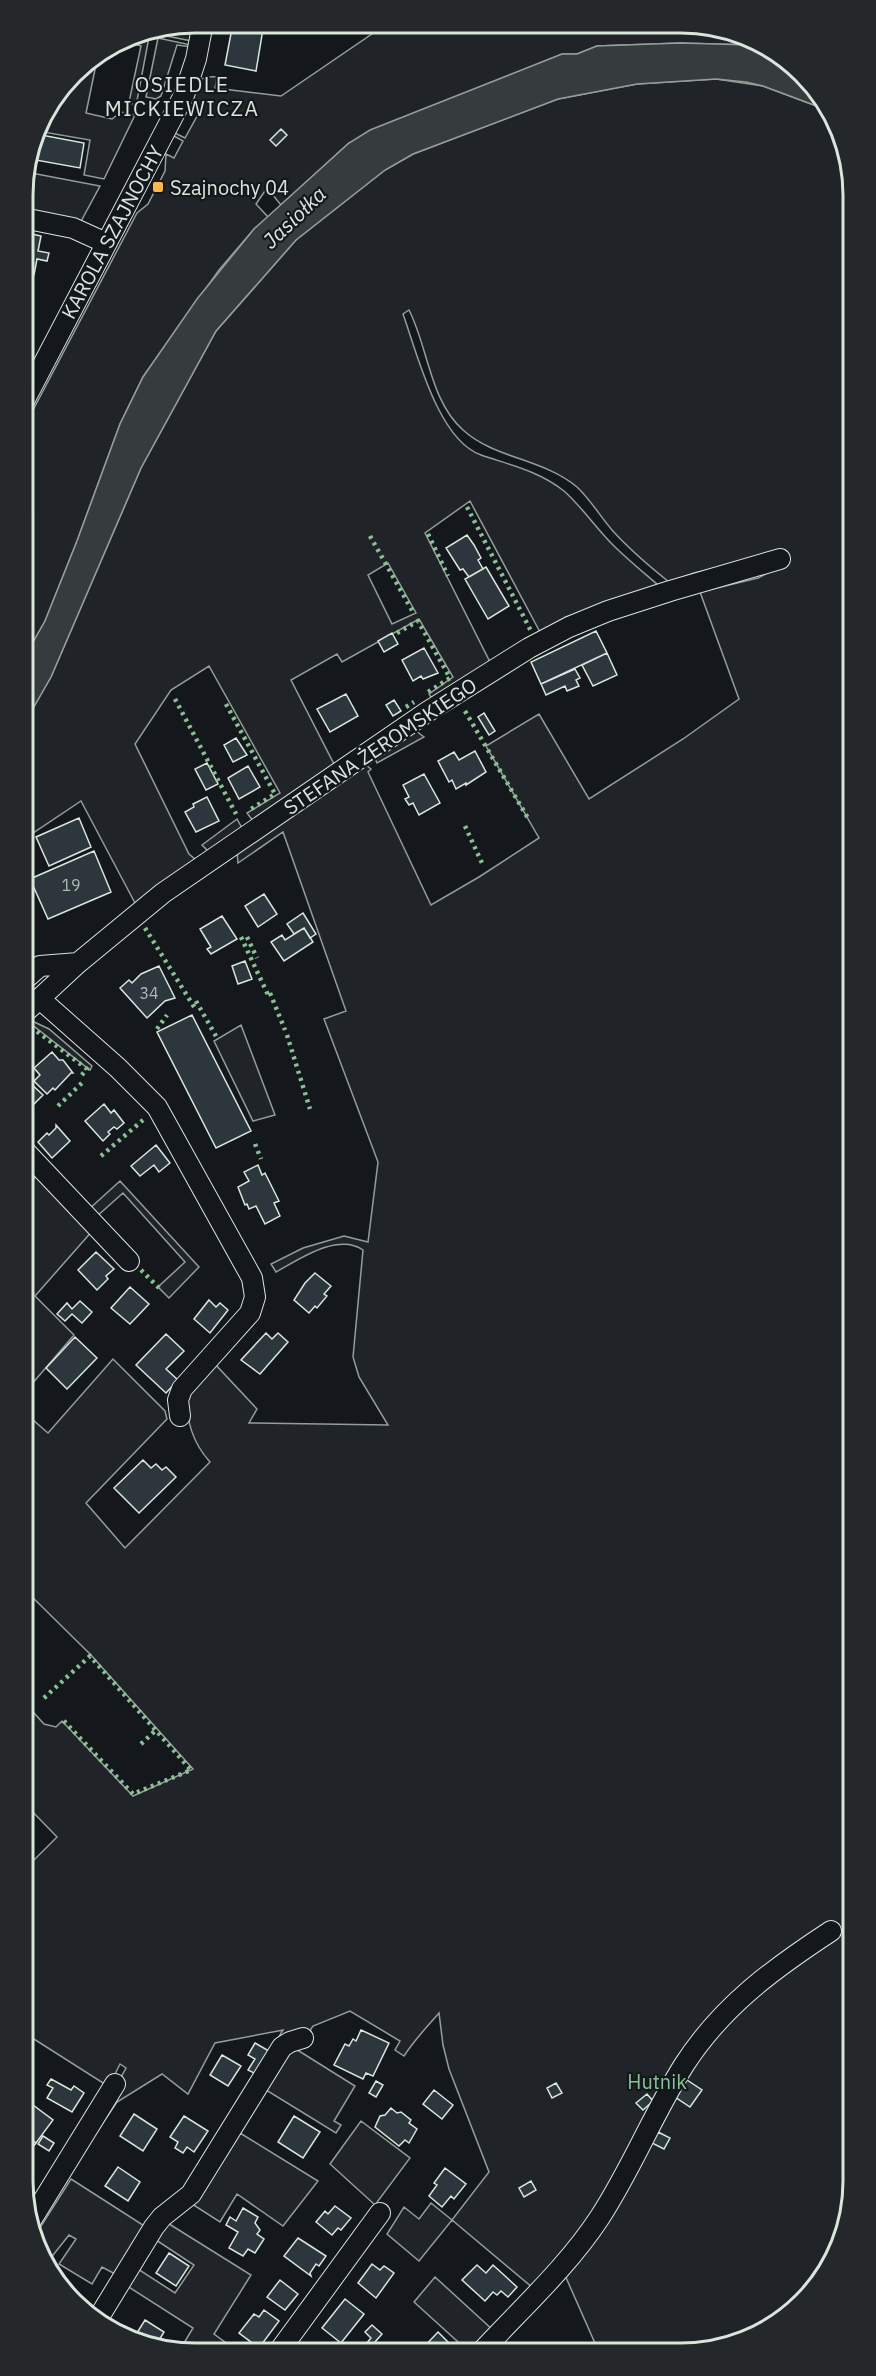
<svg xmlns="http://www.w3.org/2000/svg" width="876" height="2376" viewBox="0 0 876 2376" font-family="'IBM Plex Sans',sans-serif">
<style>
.green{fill:#202428;stroke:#939e99;stroke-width:1.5;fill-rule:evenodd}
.water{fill:#363b3e;stroke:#939e99;stroke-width:1.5}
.building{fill:#2c363c;stroke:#d8e6dc;stroke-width:1.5}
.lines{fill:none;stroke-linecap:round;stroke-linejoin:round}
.minor-casing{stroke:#d8e6dc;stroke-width:22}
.minor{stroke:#14181c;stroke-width:20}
.hedge{stroke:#8ac095;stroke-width:4.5;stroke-dasharray:3 4.5;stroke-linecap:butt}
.poi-dot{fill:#ffb74d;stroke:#14181c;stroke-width:2}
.labels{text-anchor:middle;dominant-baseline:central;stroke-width:4.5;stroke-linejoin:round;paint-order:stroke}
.number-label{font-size:16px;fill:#adbab4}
.poi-label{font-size:20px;fill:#d8e6dc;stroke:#14181c;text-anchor:start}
.street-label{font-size:20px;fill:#d8e6dc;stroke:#14181c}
.park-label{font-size:20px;fill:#8ac095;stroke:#14181c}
.neighbourhood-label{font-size:21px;letter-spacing:1.5px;fill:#d8e6dc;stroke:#14181c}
.water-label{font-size:21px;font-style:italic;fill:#d8e6dc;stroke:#14181c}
.rim{fill:none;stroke:#d8e6dc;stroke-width:3}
</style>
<rect width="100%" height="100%" fill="#14181c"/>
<path class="green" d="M195,23L192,41L156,34L157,30Z
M383,24L715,26L751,45L680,43L597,46L577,54H562L349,143L281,205L267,188L256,204L268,217L254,229L219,270L143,377L120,424L77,541L45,621L24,658L23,429L137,213L148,204L165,171L166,154L174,158L183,141L172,135L173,132L185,138L201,109L189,102C196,86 196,75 217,77L215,88L281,96L382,27Z
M134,34L149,37L136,106L129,102L141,46L124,41L129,36Z
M158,38L191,45V47L177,45L161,96L156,99L146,97Z
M98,55L86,113L112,119L121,112L135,115L104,179L84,175L90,140L37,131L40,118L78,70L83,71L85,63Z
M716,79L763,86L822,108L850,161L853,2192L840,2247L811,2294L768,2330L715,2350H598L564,2273L533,2288L452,2220L419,2261L387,2234L404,2207L419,2219L431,2203L452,2220L489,2172L449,2069L443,2045L439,2013C427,2027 415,2039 404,2056L395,2050L400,2041L350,2011L313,2026L309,2032L255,2076L283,2030L215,2043L188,2094L162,2074L117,2102L96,2133L107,2103L126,2068L120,2064L111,2082L103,2083L26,2034L25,1858L33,1861L57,1837L25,1804V1703L44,1724L56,1727L62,1721L133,1796L193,1769L90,1654L25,1590V1413L48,1433L113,1359L165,1411L167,1419L86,1503L125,1548L210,1462C192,1442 188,1423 185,1396L213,1362L257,1409L249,1423L388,1425L359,1377L353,1357L363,1250C338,1232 298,1260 276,1272L271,1264L303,1248L344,1236L368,1242L378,1162L324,1019L346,1011L283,832L238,863L237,851L366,765L371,769L368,772L431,905L479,877L539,838L486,746L539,714L589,799L683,739L739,699L700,592L758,578L789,562L785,556L773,555L694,573L669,582C649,566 629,549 612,530C600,516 590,499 577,487C542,458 495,459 463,430C430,401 428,347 409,310L403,314C417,353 438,440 481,455C510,465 539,471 564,491C582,507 596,528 613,545C627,559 643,572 658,585L566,617L540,632L470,501L425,533L490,662L432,699L429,694L453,677L419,619L342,662L337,654L291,680L335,766L253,821L247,813L280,793L209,666L171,690L135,744L189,854L196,860L135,903L81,801L24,839V724L51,677L141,468L216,331L296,240L385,170L413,154L558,99L637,84ZM388,563L416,613L392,624L368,575Z
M26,172L100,186L79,225L23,214V183Z
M416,731L424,737L377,763L375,758Z
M237,819L242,828L208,851L202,845Z
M30,1020L49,1029L92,1066L90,1070L31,1024L24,1030V1022Z
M241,1025L275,1115L253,1121L214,1041Z
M41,1172L94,1229L35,1296L74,1335L25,1392L24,1188Z
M120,1181L199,1267L169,1298L158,1287L185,1262L123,1193L95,1218L88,1210Z
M291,2046L355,2086L334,2121L341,2125L336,2133L266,2090Z
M361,2121L410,2158L375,2205L330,2164Z
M240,2133L318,2181L283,2226L237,2194L220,2222L192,2204Z
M71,2179L146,2227L117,2275L102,2267L92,2284L59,2264L76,2239L69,2235L50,2259L36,2234Z
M166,2222L251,2275L214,2334L236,2350H185L181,2348L193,2328L124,2284L135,2267L175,2293L194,2265L153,2238Z
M435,2277L494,2331L475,2350H467L414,2302Z"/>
<path class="water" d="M680,43L751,45L803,73L822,108L763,86L746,82L716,79L637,84L558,99L413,154L385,170L296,240L216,331L141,468L51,677L24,724V658L45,621L77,541L120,424L143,377L197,299L254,229L349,143L370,130L562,54H577L597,46Z"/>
<path class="building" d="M233,23H264L256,71L225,65Z
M281,129L287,135L276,146L270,140Z
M36,134L84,143L80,168L30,159Z
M23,232L41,236L38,251L49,253L47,261L37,259L34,275L23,273Z
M467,535L474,545L481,558L478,560L483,569L469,577L463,569L460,570L446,548Z
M486,567L509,606L488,619L465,579Z
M596,631L607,653L541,684L531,662Z
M392,633L398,644L384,652L378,641Z
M424,648L438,673L423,679L421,676L413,681L402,660Z
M607,653L617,675L593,686L582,665Z
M575,669L580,678L576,680L579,686L567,691L565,686L546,695L541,684Z
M346,694L358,716L330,732L317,709Z
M394,700L401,711L393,716L386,705Z
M484,713L495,731L489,735L478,717Z
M236,738L247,755L233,762L224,745Z
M475,751L486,772L466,785V783L456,789L452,780L449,782L438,761L454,752L459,760Z
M207,763L218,784L206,790L195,769Z
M248,766L260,787L239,799L228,778Z
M424,774L440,803L419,815L413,803L409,805L405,799L409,797L403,785Z
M207,797L219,821L196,832L185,812L194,807L193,804Z
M79,818L91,847L49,866L36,837Z
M94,851L111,892L48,919L30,879Z
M264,894L277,914L258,927L245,906Z
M303,913L316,934L310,938L304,928L294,934L287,924Z
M222,916L237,939L211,954L207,949L211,947L200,929Z
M304,928L313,942L284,961L271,942L282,935L285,940Z
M245,961L252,979L238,984L232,966Z
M159,966L175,998L165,1001L147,1018L120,988L129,980L132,983L141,974Z
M192,1015L251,1131L216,1148L157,1032Z
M52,1052L59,1060H63L73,1073H71L55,1090L53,1088L47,1094L34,1081L40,1075L34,1068Z
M27,1080L43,1095L31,1107L24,1096V1083Z
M104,1104L111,1113L114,1110L124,1123L117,1129L114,1127L108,1132L110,1134L103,1141L85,1121Z
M56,1125L70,1141L52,1158L38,1142L47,1133L49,1135L56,1128Z
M156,1145L170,1163L159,1172L154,1165L140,1176L131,1166Z
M258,1165L262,1175L265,1173L279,1201L274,1203L280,1216L265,1224L256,1206L249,1209L247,1204L245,1205L238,1187L249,1181L244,1172Z
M96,1252L114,1269L106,1276L108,1279L97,1290L78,1270Z
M315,1273L331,1286L324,1294L327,1296L317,1308L315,1306L309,1313L294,1300L305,1283Z
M130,1287L149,1304L130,1324L111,1308Z
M209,1300L216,1307L220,1303L228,1310L210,1333L194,1319Z
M80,1301L92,1312L82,1323L72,1314L65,1321L57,1314L67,1303L72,1309Z
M266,1333L272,1339L278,1333L288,1342L260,1374L241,1360Z
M166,1334L184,1351L166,1369L178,1380L166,1393L136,1365Z
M75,1337L97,1358L67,1389L46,1368Z
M143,1460L151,1468L156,1464L162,1470L166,1467L176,1477L139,1513L114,1488Z
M361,2030L389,2043L373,2076L366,2073L363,2079L334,2065L345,2044L349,2046L353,2039L356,2041Z
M255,2043L269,2051L256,2074L248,2070L255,2059L248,2055Z
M222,2055L241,2066L228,2086L210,2075Z
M51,2079L71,2090L74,2086L84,2093L72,2112L47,2098L53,2088L47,2085Z
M687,2080L702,2090L690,2107L675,2097Z
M376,2081L383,2085L376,2097L369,2093Z
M556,2083L562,2093L552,2098L547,2088Z
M434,2090L453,2105L442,2119L423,2104Z
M647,2094L653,2101L643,2110L636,2103Z
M29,2102L53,2120L36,2143L26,2135V2111L31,2104Z
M391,2108L397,2113L401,2112L411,2120L409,2123L417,2129L409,2143L405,2140L399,2146L375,2127L380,2116L385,2115Z
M134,2114L157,2129L143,2151L120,2136Z
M184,2116L208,2131L194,2152L187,2147L183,2153L175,2148L178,2142L170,2137Z
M294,2116L320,2132L303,2158L278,2142Z
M658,2132L670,2138L664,2149L652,2143Z
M26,2135L36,2143L28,2153L26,2151Z
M43,2136L54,2143L49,2151L38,2144Z
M118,2167L140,2182L128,2201L105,2186Z
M445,2168L466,2184L454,2199L451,2196L442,2207L429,2196L437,2185L434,2183Z
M531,2181L536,2190L524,2197L519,2188Z
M335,2206L351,2218L341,2230L338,2228L332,2235L316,2222L325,2211L328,2214Z
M243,2208L258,2217L255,2223L260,2230L257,2234L264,2239L255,2253L248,2249L243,2256L229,2248L238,2232L226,2225L230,2217L236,2221Z
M298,2238L326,2256L319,2266L316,2264L310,2273L311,2276L284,2256Z
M169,2253L189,2266L176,2286L156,2273Z
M372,2264L380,2270L384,2266L394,2273L376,2298L358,2283Z
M477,2265L486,2273L493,2265L517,2287L508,2297L501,2291L497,2295L493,2292L485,2301L462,2280Z
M280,2280L298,2294L285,2310L267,2297Z
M345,2299L364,2314L341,2343L322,2328Z
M264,2310L279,2321L259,2348L239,2333L254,2314L259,2317Z
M145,2320L164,2332L155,2347L135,2336Z
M372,2325L382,2334L375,2342L383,2349L361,2350L371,2338L365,2332Z
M438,2332L456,2350H421Z"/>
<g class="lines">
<g class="minor-casing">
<path id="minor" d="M23,218L73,228L106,243
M23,403L184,95L196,59L203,23
M24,980L40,966L78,963
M40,999L118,1068L157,1107L252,1278L255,1297L250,1313L182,1389L178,1400L180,1416
M24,1013L78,963L163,893L427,712L529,648L569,627L608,611L670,591L780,559
M24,1150L129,1261
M30,2222L115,2084
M99,2317L154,2227L162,2217L191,2194L282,2047L290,2042L303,2038
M280,2350L380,2213
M483,2350C523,2307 568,2266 600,2217C632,2168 653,2114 684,2065C722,2006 773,1969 831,1931"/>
</g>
<use href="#minor" class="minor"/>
<path class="hedge" d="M467,507L531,631
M428,534L448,576
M370,536L413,612
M397,633L418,621L450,678L428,692
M175,699L236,814
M226,704L275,794L248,811
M406,707L414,702
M465,711L529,820
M465,826L482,863
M145,928L196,1010
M241,937L269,997
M247,937L257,958
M270,993L285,1030
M196,1001L217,1038
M31,1027L87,1069L81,1076
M157,1029L167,1015
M287,1035L310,1109
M24,1058L27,1060
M58,1106L85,1080
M255,1144L261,1159
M101,1156L143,1120
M141,1270L160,1289
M44,1698L90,1656L191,1770L133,1794L62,1719
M141,1744L156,1730"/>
</g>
<rect class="poi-dot" x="152" y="181" width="12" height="12" rx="3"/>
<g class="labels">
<g class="number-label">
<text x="71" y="885">19</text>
<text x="149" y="993">34</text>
</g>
<g class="poi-label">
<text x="170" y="187">Szajnochy 04</text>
</g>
<g class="street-label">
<text transform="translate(112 232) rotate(-62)">KAROLA SZAJNOCHY</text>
<text transform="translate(380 746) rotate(-34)">STEFANA ŻEROMSKIEGO</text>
</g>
<g class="park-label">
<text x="657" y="2081">Hutnik</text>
</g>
<g class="neighbourhood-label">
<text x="182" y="84">OSIEDLE<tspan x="182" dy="24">MICKIEWICZA</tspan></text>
</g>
<g class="water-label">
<text transform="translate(294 217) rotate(-44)">Jasiołka</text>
</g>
</g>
<path d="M0 0H876V2376H0ZM195 33H681A162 162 0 0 1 843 195V2181A162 162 0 0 1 681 2343H195A162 162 0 0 1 33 2181V195A162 162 0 0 1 195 33Z" fill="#24282b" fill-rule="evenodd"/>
<path class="rim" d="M195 33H681A162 162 0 0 1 843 195V2181A162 162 0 0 1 681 2343H195A162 162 0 0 1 33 2181V195A162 162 0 0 1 195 33Z"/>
</svg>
